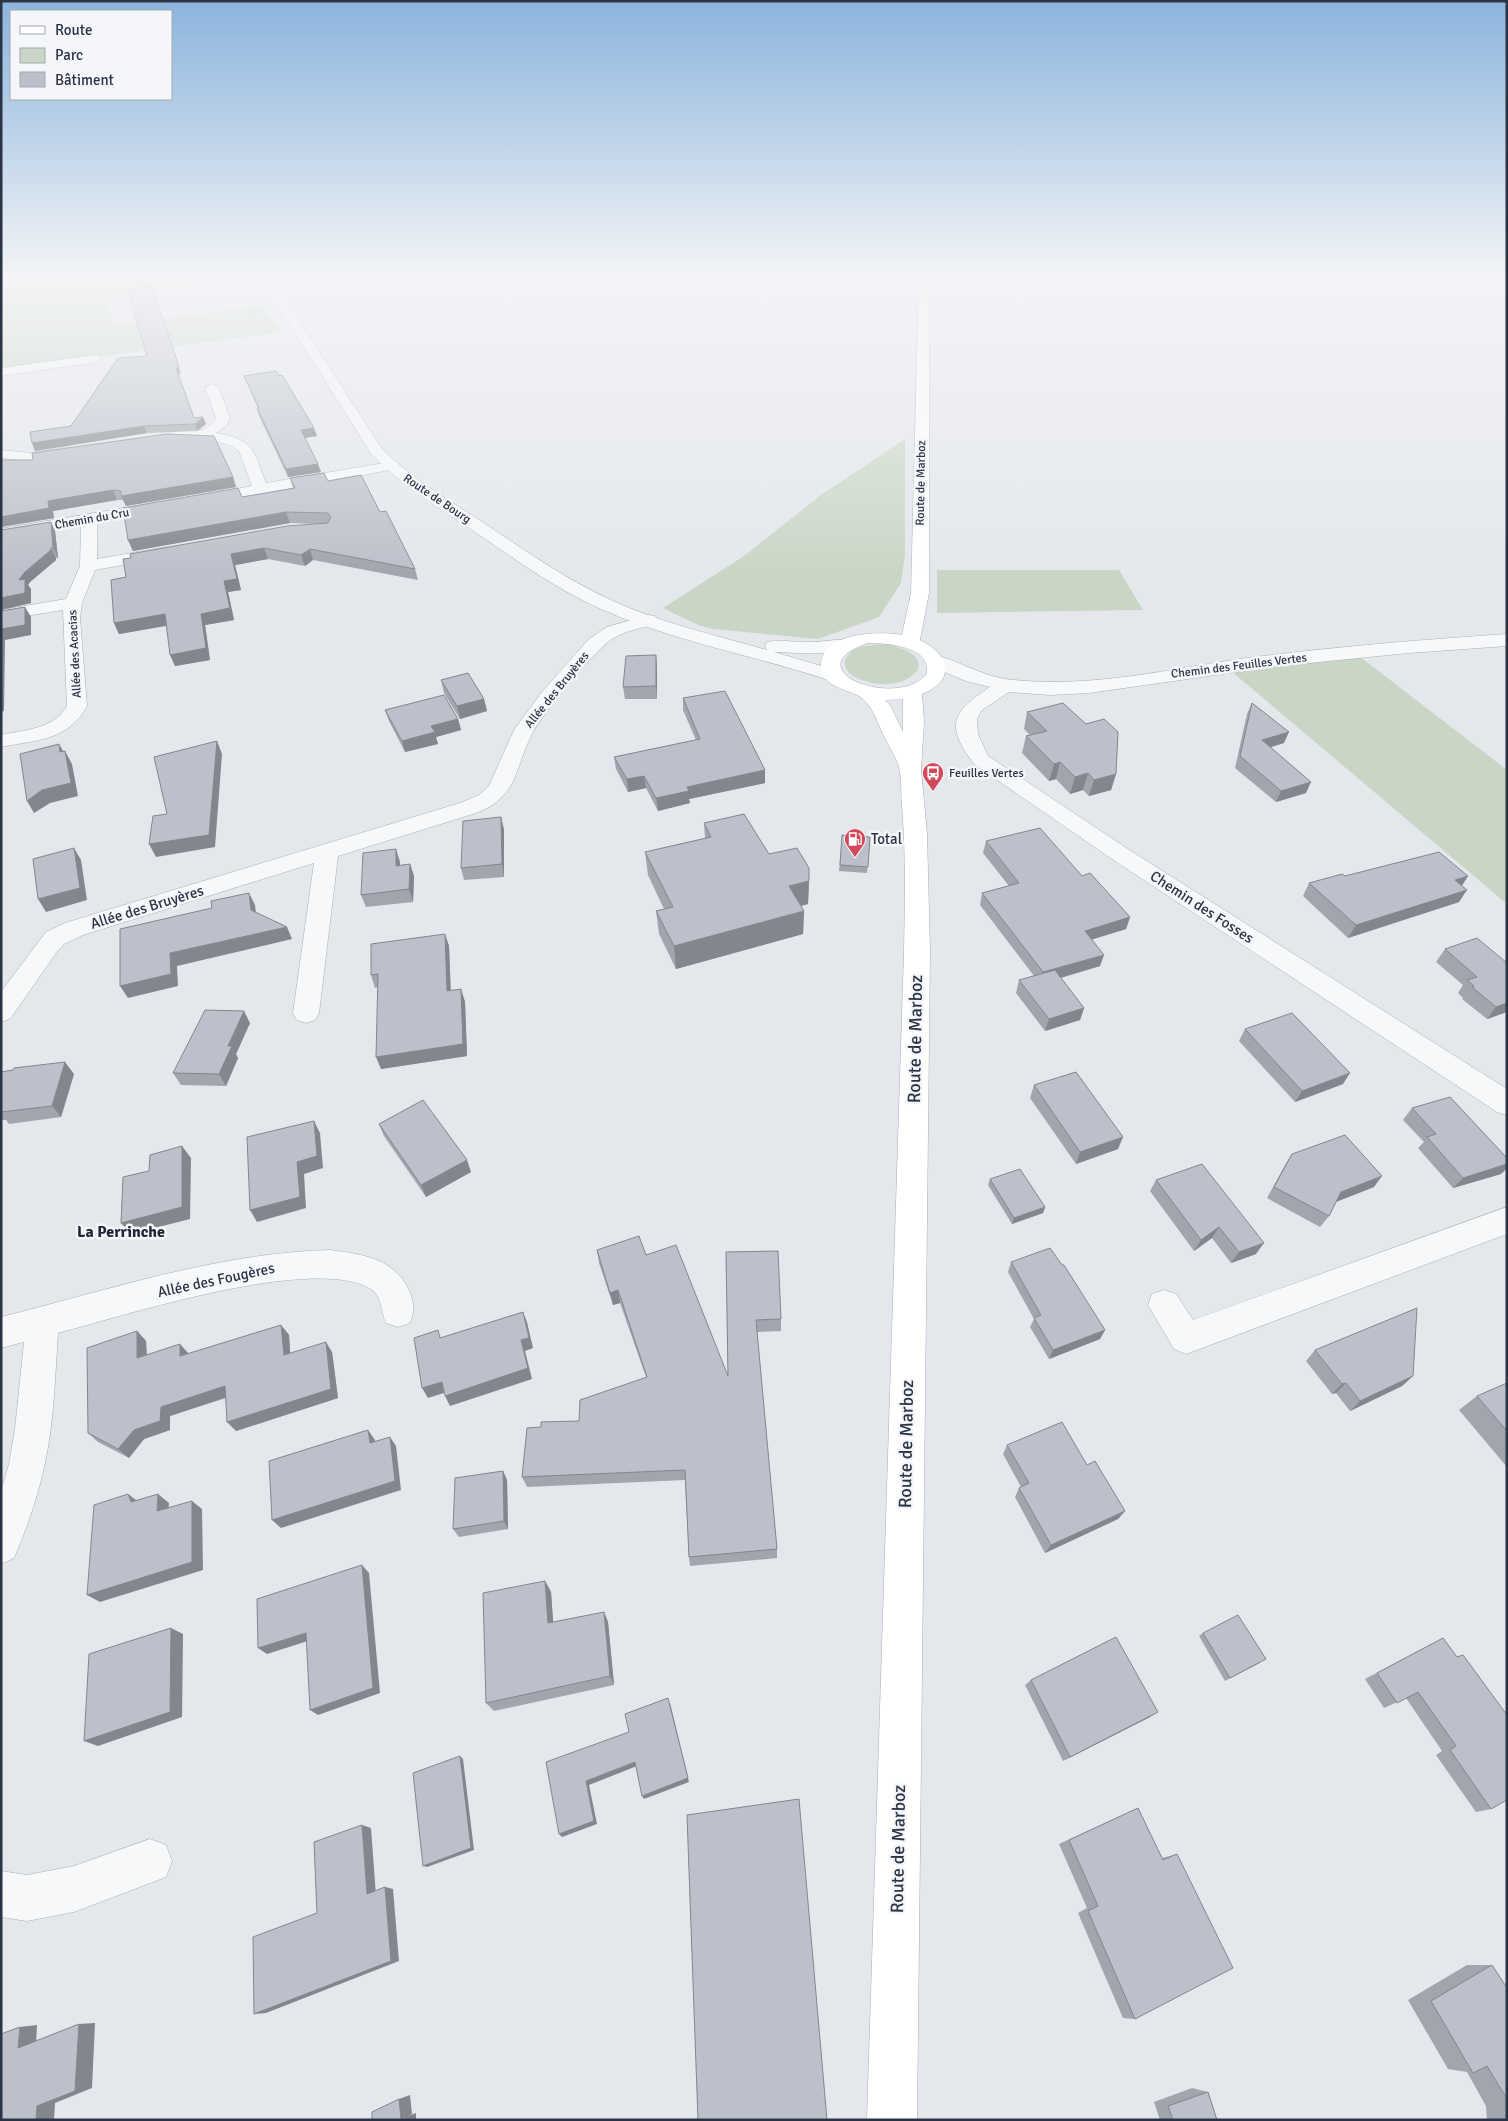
<svg xmlns="http://www.w3.org/2000/svg" width="1508" height="2121" viewBox="0 0 1508 2121" font-family="Signika,sans-serif">
<style>
.green{fill:#c9d6c5}
.lines{fill:none;stroke-linecap:round;stroke-linejoin:round}
.minor-casing{stroke:#a9aeb7;stroke-width:1}
.tertiary-casing{stroke:#a9aeb7;stroke-width:1}
.secondary-casing{stroke:#a9aeb7;stroke-width:1}
.minor{fill:#f7f8fa;fill-rule:evenodd}
.tertiary{fill:#f7f8fa;fill-rule:evenodd}
.secondary{fill:#fff;fill-rule:evenodd}
.wall{fill:#a1a5ae}
.shaded-wall{fill:#83868d}
.building{fill:#bbc0ca;stroke:#83868d}
.labels{text-anchor:middle;dominant-baseline:central;stroke-width:5;stroke-linejoin:round;paint-order:stroke}
.far-street-label{font-size:12px;fill:#2b3445;stroke:#f4f6f9}
.far-poi-label{font-size:12px;fill:#2b3445;stroke:#f4f6f9;text-anchor:start}
.poi-label{font-size:15px;fill:#2b3445;stroke:#f4f6f9;text-anchor:start}
.street-label{font-size:15px;fill:#2b3445;stroke:#f4f6f9}
.neighbourhood-label{font-size:16px;font-weight:bold;fill:#1d2536;stroke:#f4f6f9}
.near-street-label{font-size:18px;fill:#2b3445;stroke:#f4f6f9}
</style>
<rect width="100%" height="100%" fill="#e4e7ec"/>
<path class="green" d="M1,278H245L246,280L105,297L114,325L262,306L282,332L1,370Z
M905,439V554L901,583L879,617L818,639L713,629L698,625L663,608L744,556L821,495Z
M937,570H1119L1143,610L937,613Z
M884,644C954,656 904,700 857,678C838,670 843,652 861,647C869,645 877,645 884,644Z
M1359,656L1507,770V904L1231,671Z"/>
<g class="lines">
<g class="minor-casing">
<path id="minor" d="M95,355L99,356L101,359L99,362L1,376V368Z
M212,384L219,388L230,418L226,426L216,433C255,440 253,450 266,483L390,462L395,463L397,466L395,469L390,470L205,504L200,502L197,499L200,496L252,486L239,451C222,438 198,439 178,439L173,438L171,435L173,432C190,428 205,437 216,418L205,388Z
M68,447L73,448L75,451L73,454L31,461L1,458V450L31,453Z
M160,502L166,504L168,507L166,510L97,522V559L167,547L173,548L175,552L173,556L167,557L95,570L82,603L80,618L87,706C68,741 36,740 1,747V735C25,730 54,729 67,706L63,610L1,620V610L66,599L80,566L81,525L1,539V529Z
M649,615L655,616L658,620L655,624C641,628 625,631 612,639C594,651 544,712 533,732C514,768 519,797 476,813L338,856L319,1013L315,1020L306,1023L297,1020L293,1013L314,863L83,935L64,944L56,953L10,1019L1,1022V992L46,932L65,923L460,803L479,795L489,786L514,730L542,692L589,639L607,627Z
M1507,634V646L1409,653L1279,666L1089,693L1050,695L1009,692L982,710L977,719L978,734L988,756L1131,851L1507,1089V1115L1497,1112L1115,861L974,764C944,725 953,711 990,687L966,681L928,665L926,661L928,657L935,655C962,662 985,678 1014,680C1093,688 1169,669 1247,658C1333,647 1420,640 1507,634Z
M1507,1207V1234L1186,1354L1174,1349L1148,1305L1152,1294L1164,1290L1176,1294L1193,1320Z
M330,1250C361,1254 394,1258 409,1290C414,1302 415,1310 410,1323L398,1327L386,1323C381,1312 382,1296 371,1289C314,1254 123,1316 58,1333C55,1377 54,1421 45,1463C38,1496 27,1528 14,1558L1,1564V1491L9,1464L15,1429L24,1342L1,1348V1317C109,1290 218,1253 330,1250Z
M150,1839L166,1845L172,1861L166,1877L74,1912L27,1921L1,1917V1871L27,1875L74,1866Z"/>
</g>
<g class="tertiary-casing">
<path id="tertiary" d="M256,278H267L276,286L382,449C412,478 446,499 481,521C523,549 565,579 611,600C660,623 715,635 767,650L765,646L767,642C782,639 797,643 811,642C824,642 838,638 851,641L853,645L851,649C826,655 800,653 774,652L842,672L845,676L842,680L835,682L828,680C753,655 673,641 601,609C553,588 511,556 469,528C435,505 401,484 372,455L268,290Z"/>
</g>
<g class="secondary-casing">
<path id="secondary" d="M919,278H929V593L920,640C950,654 956,681 922,694L924,722L921,769L927,834L930,951L917,2120H867L904,951C905,903 906,854 902,806C901,794 902,780 899,768C897,757 888,745 883,734C877,721 872,704 859,696C847,689 819,686 821,664C823,632 880,631 902,635L911,593ZM868,643C886,643 934,646 926,675C894,710 792,669 868,643ZM903,699V732L891,707L885,700Z"/>
</g>
<use href="#minor" class="minor"/>
<use href="#tertiary" class="tertiary"/>
<use href="#secondary" class="secondary"/>
</g>
<path class="wall" d="M118,358L181,374H178L194,418L206,424L197,431L147,433L35,451L32,443L71,426Z
M244,376H279L314,428L317,436L305,438L321,472L288,477L259,416L257,408H258L247,383Z
M1,460L233,477L236,487L126,506L123,500H117L53,511L54,518L1,527Z
M290,478L328,481L380,512L415,569L418,580L313,560L305,566L268,559L235,565L241,590L228,592L234,620L205,625L210,660L175,666L166,626L119,634L114,623L126,577L316,524L290,523L133,551L128,540L242,497L293,488Z
M51,522L55,531L58,558H56V560L30,582L28,585L31,589V603L1,610V530Z
M657,668V699H625L623,687Z
M441,680L484,699L487,711L460,719L444,693Z
M683,698L765,770V783L689,799L690,803L658,811L646,788L628,792L616,769L614,757L696,740L683,710Z
M1252,703L1284,743L1271,747L1306,793L1276,802L1235,768L1247,714Z
M385,710L458,719L461,730L436,737L438,744L405,752L389,721Z
M1027,712L1116,774L1111,790L1089,796L1083,790L1070,794L1056,779L1049,781L1022,753L1026,736L1030,735L1024,729Z
M501,817L504,830V877L464,880L461,868Z
M704,823L769,854L809,881L808,904L801,906L804,911L803,934L676,969L659,934L656,911L664,909L648,875L645,852L705,838Z
M842,835L870,837L867,873L839,871Z
M986,841L1082,876L1130,917L1126,929L1092,939L1100,966L1061,978L1084,1008L1080,1020L1045,1031L1016,993L1019,980L1034,976L980,905L982,893L1009,886L983,853Z
M400,862V865L410,864L414,876L413,902L366,907L361,895Z
M1345,876L1462,886L1459,902L1348,938L1303,896L1309,883Z
M445,934L449,946L451,991L461,989L465,1002L467,1056L381,1069L378,987L375,988L371,975Z
M1445,949L1507,963V1012L1487,1019L1462,999L1463,998L1458,993L1463,985L1436,962Z
M250,1023L236,1054L238,1058L226,1086L181,1085L173,1073Z
M1245,1029L1343,1084L1295,1102L1239,1041Z
M1,1072L74,1074L61,1117L9,1124L6,1120H1Z
M1034,1085L1118,1149L1076,1164L1030,1098Z
M1412,1108L1507,1158V1168L1501,1174L1453,1188L1418,1148L1424,1142L1403,1120Z
M379,1124L471,1172L426,1197L384,1136Z
M1292,1154L1374,1187L1336,1202L1329,1216L1320,1227L1267,1198L1285,1165Z
M990,1179L1045,1207L1043,1213L1012,1224L988,1185Z
M1156,1180L1256,1254L1231,1263L1212,1238L1194,1251L1150,1191Z
M597,1250L646,1255L728,1376L726,1252L781,1319V1331L757,1332L777,1549V1558L690,1566L689,1557L685,1480L527,1487L522,1477L541,1427L579,1421L646,1377L620,1303L613,1305L599,1263Z
M1011,1262L1105,1330L1100,1339L1049,1359L1030,1327L1034,1319L1008,1272Z
M281,1325L289,1335L290,1353L332,1352L338,1398L236,1431L226,1398L170,1416V1430L144,1439L129,1458L98,1442L88,1433L137,1331L146,1341L147,1355L189,1354Z
M1315,1350L1413,1376L1402,1386L1350,1411L1336,1393L1332,1394L1306,1361Z
M1507,1383V1467L1459,1410L1477,1396Z
M1007,1445L1087,1465L1125,1511L1118,1519L1045,1553L1015,1497L1019,1488L1021,1487L1003,1454Z
M503,1471L507,1480L508,1529L459,1537L453,1529Z
M545,1581L551,1592L553,1622L604,1612L608,1622L614,1685L494,1711L486,1703Z
M1203,1633L1260,1663L1225,1681L1199,1636Z
M1443,1638L1491,1809L1476,1812L1436,1755L1442,1751L1406,1698L1384,1708L1365,1679Z
M1031,1680L1150,1717L1063,1761L1025,1685Z
M1138,1808L1162,1858L1177,1854L1135,2019L1123,2018L1078,1913L1087,1908L1059,1844Z
M1467,1965H1492L1507,1988V2120H1487L1486,2106L1467,2072L1448,2069L1408,2000Z
M1192,2088L1208,2092L1217,2120H1160L1154,2102Z"/>
<path class="shaded-wall" d="M152,286L181,374H178L176,368Z
M203,417L206,424L197,431L195,424Z
M144,426L147,433L35,451L32,443Z
M314,428L317,436L303,438L301,430Z
M318,464L321,472L288,477L286,469Z
M233,477L236,487L126,506L121,496Z
M113,490L117,500L53,511L54,518L1,527V517L48,501Z
M286,512L290,523L133,551L128,540Z
M51,522L55,531L58,558L53,548Z
M51,548L56,558V560L30,582L28,585L31,589V603L1,610V598L25,572Z
M264,548L268,559L235,565L241,590L228,592L234,620L205,625L210,660L175,666L170,655L224,581L231,554Z
M310,549L313,560L305,566L301,555Z
M25,607L31,617V635L5,640L4,711L1,712V629Z
M165,614L170,625L119,634L114,623Z
M656,655L657,668V699L656,686Z
M484,699L487,711L460,719L457,706Z
M458,719L461,730L436,737L438,744L405,752L402,741L431,726Z
M1289,732L1284,743L1257,751L1262,740Z
M217,741L222,754L215,847L156,857L149,844Z
M59,744L66,756L65,751L72,764L78,796L50,803L34,813L27,801L60,752Z
M1060,762L1056,779L1049,781L1054,764Z
M765,770V783L689,799L690,803L658,811L656,798L687,787Z
M1088,773L1083,790L1070,794L1075,777Z
M1116,774L1111,790L1089,796L1094,780Z
M644,776L646,788L628,792L627,779Z
M1311,782L1306,793L1276,802L1281,791Z
M501,817L504,830V877L502,864Z
M74,848L81,860L87,900L46,912L38,899Z
M396,849L400,862V878L396,866Z
M410,864L414,876L413,902L409,889Z
M1468,876L1460,889L1455,880Z
M809,881L808,904L788,909L789,886Z
M1467,890L1459,902L1348,938L1356,925Z
M249,893L255,905L257,922L251,910Z
M804,911L803,934L676,969L674,946Z
M1130,917L1126,929L1081,943L1085,931Z
M287,927L292,939L177,966L178,986L128,998L120,986L170,953Z
M445,934L449,946L451,1004L447,991Z
M1104,955L1100,966L1039,984L1043,972Z
M461,989L465,1002L467,1056L381,1069L376,1057Z
M1507,1003V1012L1487,1019L1496,1007Z
M1084,1008L1080,1020L1045,1031L1049,1019Z
M244,1011L250,1023L236,1054L238,1058L226,1086L219,1074L228,1046Z
M65,1062L74,1074L61,1117L52,1106Z
M1350,1073L1343,1084L1295,1102L1302,1091Z
M314,1121L320,1133L323,1168L304,1174L306,1208L257,1222L250,1210L297,1162Z
M1123,1137L1118,1149L1076,1164L1080,1152Z
M182,1146L191,1158L190,1219L131,1234L121,1223Z
M467,1160L471,1172L426,1197L421,1185Z
M1507,1164V1168L1501,1174L1453,1188L1463,1178Z
M1382,1176L1374,1187L1333,1203L1341,1192Z
M1045,1207L1043,1213L1012,1224L1014,1218Z
M1219,1227L1212,1238L1194,1251L1201,1240Z
M1264,1243L1256,1254L1231,1263L1239,1252Z
M618,1290L620,1303L613,1305L610,1293Z
M523,1312L527,1322L533,1348L525,1351L532,1379L450,1406L445,1396L521,1340Z
M281,1325L289,1335L291,1365L284,1355Z
M1105,1330L1100,1339L1049,1359L1053,1350Z
M137,1331L146,1341L147,1367L137,1358Z
M326,1342L332,1352L338,1398L236,1431L227,1422Z
M180,1344L189,1354L180,1356Z
M1413,1376L1402,1386L1350,1411L1360,1401Z
M442,1382L447,1392L428,1398L422,1388Z
M1346,1383L1336,1393L1332,1394L1342,1384Z
M225,1386L233,1395L170,1416V1430L144,1439L129,1458L118,1449L134,1430L161,1407Z
M368,1430L375,1440L376,1452L370,1443Z
M390,1437L396,1446L401,1490L281,1528L272,1520Z
M503,1471L507,1480L508,1529L504,1521Z
M128,1494L140,1503L131,1502Z
M158,1494L169,1503L168,1519L157,1511Z
M192,1501L202,1509L203,1570L100,1602L87,1595Z
M1125,1511L1118,1519L1045,1553L1051,1545Z
M362,1565L369,1573L380,1693L318,1715L310,1710Z
M545,1581L551,1592L554,1633L548,1623Z
M604,1612L608,1622L614,1685L610,1676Z
M171,1628L183,1634L182,1717L98,1746L84,1741Z
M306,1633L314,1639L267,1654L258,1648Z
M670,1703L689,1782L644,1799L642,1796Z
M1158,1712L1150,1717L1063,1761L1070,1757Z
M460,1756L463,1759L474,1850L427,1867L423,1866Z
M635,1762L637,1766L589,1785L597,1824L562,1837L559,1834L586,1781Z
M362,1825L371,1828L376,1896L367,1894Z
M385,1887L393,1889L399,1961L266,2013L254,2014Z
M95,2023L92,2088L55,2103L54,2120H36L37,2106L79,2024Z
M37,2025L36,2046L18,2048L20,2027Z
M410,2095L412,2114L401,2119L399,2099Z
M416,2113V2120H405V2117Z"/>
<path class="building" d="M152,286L179,367L176,368L194,418L203,417L195,424L144,426L32,443L30,432L71,426L118,358L147,356L127,289Z
M276,371L279,376L282,375L314,428L301,430L318,464L286,469L257,408H259L244,376Z
M167,434L214,436L233,477L121,496V491L113,490L48,501L49,508L1,517V460H33L32,453Z
M324,473L328,481L361,475L380,512L386,511L415,569L310,549L301,555L264,548L231,554L237,579L224,581L230,608L201,614L206,648L170,655L165,614L114,623L111,580L126,577L123,559L131,558L130,554L287,526L328,523L331,517L328,513L286,512L128,540L123,508L238,488L242,497L295,488L290,478Z
M51,522L53,548H51V550L25,572L19,580L25,579V593L1,598V530Z
M25,607V625L1,629V611Z
M656,655V686L623,687L626,656Z
M468,673L484,699L457,706L441,680Z
M725,691L765,770L687,787L689,791L656,798L644,776L627,779L614,757L700,739L683,698Z
M444,695L458,719L431,726L435,732L402,741L385,710Z
M1063,703L1086,724L1104,719L1118,732L1116,774L1094,780L1088,773L1075,777L1060,762L1054,764L1026,736L1047,731L1027,712Z
M1252,703L1289,732L1262,740L1311,782L1281,791L1240,756Z
M217,741L209,835L149,844L153,816L167,814L154,757Z
M59,744L60,752L65,751L71,783L42,790L27,801L20,754Z
M744,814L769,854L797,848L809,868V881L789,886L804,911L674,946L656,911L673,907L645,852L711,837L704,823Z
M501,817L502,864L461,868L463,821Z
M1040,828L1082,876L1090,873L1130,917L1085,931L1104,955L1043,972L982,893L1019,883L986,841Z
M842,835L870,837L868,867L840,865Z
M74,848L80,888L38,899L33,859Z
M396,849V866L410,864L409,889L361,895L363,853Z
M1439,852L1468,876L1455,880L1467,890L1356,925L1309,883L1342,874L1345,876Z
M249,893L251,910L287,927L170,953L171,974L120,986V929L212,908L211,901Z
M445,934L447,991L461,989L463,1044L376,1057L378,974L371,975V944Z
M1477,938L1507,963V1003L1496,1007L1472,987L1474,986L1467,980L1477,977L1445,949Z
M1055,970L1084,1008L1049,1019L1019,980Z
M205,1010L244,1011L228,1046H232L219,1074L173,1073Z
M1292,1013L1350,1073L1302,1091L1245,1029Z
M65,1062L52,1106L1,1112V1072L13,1070L14,1068Z
M1076,1072L1123,1137L1080,1152L1034,1085Z
M1450,1097L1507,1158V1164L1463,1178L1427,1137L1436,1134L1412,1108Z
M423,1100L467,1160L421,1185L379,1124Z
M314,1121L317,1156L297,1162L300,1197L250,1210L247,1137Z
M1345,1135L1382,1176L1341,1192L1329,1216L1274,1187L1292,1154Z
M182,1146V1207L121,1223L123,1177L149,1171L150,1155Z
M1202,1164L1264,1243L1239,1252L1219,1227L1201,1240L1156,1180Z
M1020,1169L1045,1207L1014,1218L990,1179Z
M639,1236L646,1255L676,1245L728,1376L726,1252L778,1251L781,1319L756,1320L777,1549L689,1557L685,1470L522,1477L527,1428L541,1427V1422L579,1421L580,1400L647,1377L618,1290L610,1293L597,1250Z
M1050,1248L1062,1265H1064L1105,1330L1053,1350L1034,1318L1041,1315L1011,1262Z
M1417,1308L1413,1376L1360,1401L1346,1383L1342,1384L1315,1350Z
M523,1312L529,1338L521,1340L528,1368L445,1396L442,1382L422,1388L414,1338L438,1330L440,1338Z
M281,1325L284,1355L326,1342L331,1389L227,1422L225,1386L161,1407L160,1421L134,1430L118,1449L88,1433L87,1348L137,1331V1358L180,1344V1356Z
M1507,1383V1431L1477,1396Z
M1062,1422L1087,1465L1095,1461L1125,1511L1051,1545L1019,1488L1029,1483L1007,1445Z
M368,1430L370,1443L390,1437L395,1481L272,1520L269,1461Z
M503,1471L504,1521L453,1529L455,1478Z
M128,1494L131,1502L158,1494L157,1511L192,1501V1562L87,1595L94,1505Z
M362,1565L373,1688L310,1710L306,1633L258,1648L257,1599Z
M545,1581L548,1623L604,1612L610,1676L486,1703L483,1593Z
M1238,1615L1266,1659L1230,1678L1203,1633Z
M171,1628L170,1712L84,1741L89,1654Z
M1116,1637L1158,1712L1070,1757L1031,1680Z
M1443,1638L1457,1657L1463,1655L1507,1715V1800L1491,1809L1450,1750L1456,1746L1418,1692L1397,1703L1377,1673Z
M668,1698L688,1778L642,1796L635,1762L586,1781L594,1821L559,1834L546,1762L629,1732L625,1714Z
M460,1756L471,1848L423,1866L413,1773Z
M799,1799L827,2120H698L687,1815Z
M1138,1808L1163,1860L1177,1854L1233,1968L1135,2019L1088,1911L1098,1906L1069,1840Z
M362,1825L367,1894L385,1887L391,1961L254,2014L253,1937L317,1913L314,1842Z
M1492,1965L1507,1988V2099L1487,2066L1473,2073L1431,2001Z
M79,2024L75,2091L37,2106L36,2120H1V2034L20,2027L18,2048Z
M1208,2092L1217,2120H1173L1168,2106Z
M399,2099L401,2119L405,2117V2120H372V2112Z"/>
<linearGradient id="sky" x2="0" y2="1"><stop stop-color="#8bb4dd"/><stop offset="0.48" stop-color="#f3f4f6"/><stop offset="1" stop-color="#f3f4f6" stop-opacity="0"/></linearGradient>
<rect width="1508" height="575" fill="url(#sky)"/>
<defs>
<g id="bus-pin" transform="scale(1.125)"><path d="M0 17L-7.5 6A9.5 9.5 0 1 1 7.5 6Z" fill="#d1495b" stroke="#f4f6f9"/><path d="M-5-6H5V4H4V6H2V4H-2V6H-4V4H-5ZM-3.5-4V0h7V-4ZM-3.5 1.2v1.5H-2V1.2ZM2 1.2v1.5H3.5V1.2Z" fill="#fff"/></g>
<g id="fuel-pin" transform="scale(1.125)"><path d="M0 17L-7.5 6A9.5 9.5 0 1 1 7.5 6Z" fill="#d1495b" stroke="#f4f6f9"/><path d="M-5.5-6h7V0h2V4h1.3V-2.5L3-4.5l.8-.8L6-3V5H2.5V1h-1V6h-7ZM-4.2-4.7v3.2H.2V-4.7Z" fill="#fff"/></g>
</defs>
<g fill-rule="evenodd">
<use href="#bus-pin" x="933" y="773"/>
<use href="#fuel-pin" x="855" y="839"/>
</g>
<g class="labels">
<g class="far-street-label">
<text transform="translate(921 483) rotate(-89)">Route de Marboz</text>
<text transform="translate(437 499) rotate(34)">Route de Bourg</text>
<text transform="translate(92 519) rotate(-10)">Chemin du Cru</text>
<text transform="translate(75 654) rotate(-93)">Allée des Acacias</text>
<text transform="translate(1239 666) rotate(-7)">Chemin des Feuilles Vertes</text>
<text transform="translate(557 690) rotate(-51)">Allée des Bruyères</text>
</g>
<g class="far-poi-label">
<text x="949" y="773">Feuilles Vertes</text>
</g>
<g class="poi-label">
<text x="871" y="839">Total</text>
</g>
<g class="street-label">
<text transform="translate(147 907) rotate(-17)">Allée des Bruyères</text>
<text transform="translate(1202 907) rotate(33)">Chemin des Fosses</text>
<text transform="translate(216 1280) rotate(-12)">Allée des Fougères</text>
</g>
<g class="neighbourhood-label">
<text x="121" y="1232">La Perrinche</text>
</g>
<g class="near-street-label">
<text transform="translate(915 1039) rotate(-89)">Route de Marboz</text>
<text transform="translate(906 1444) rotate(-89)">Route de Marboz</text>
<text transform="translate(898 1849) rotate(-89)">Route de Marboz</text>
</g>
</g>
<rect width="1508" height="2121" fill="none" stroke="#2b3445" stroke-width="5"/>
<rect x="10" y="10" width="162" height="90" fill="#f4f6f9" stroke="#a4a8b1"/>
<rect x="20" y="26" width="25" height="8" fill="#ffffff" stroke="#a4a8b1"/>
<text x="55" y="35" font-size="15" fill="#2b3445">Route</text>
<rect x="20" y="48" width="25" height="15" fill="#c9d6c5" stroke="#a4a8b1"/>
<text x="55" y="60" font-size="15" fill="#2b3445">Parc</text>
<rect x="20" y="72" width="25" height="15" fill="#bbc0ca" stroke="#a4a8b1"/>
<text x="55" y="85" font-size="15" fill="#2b3445">Bâtiment</text>
</svg>
